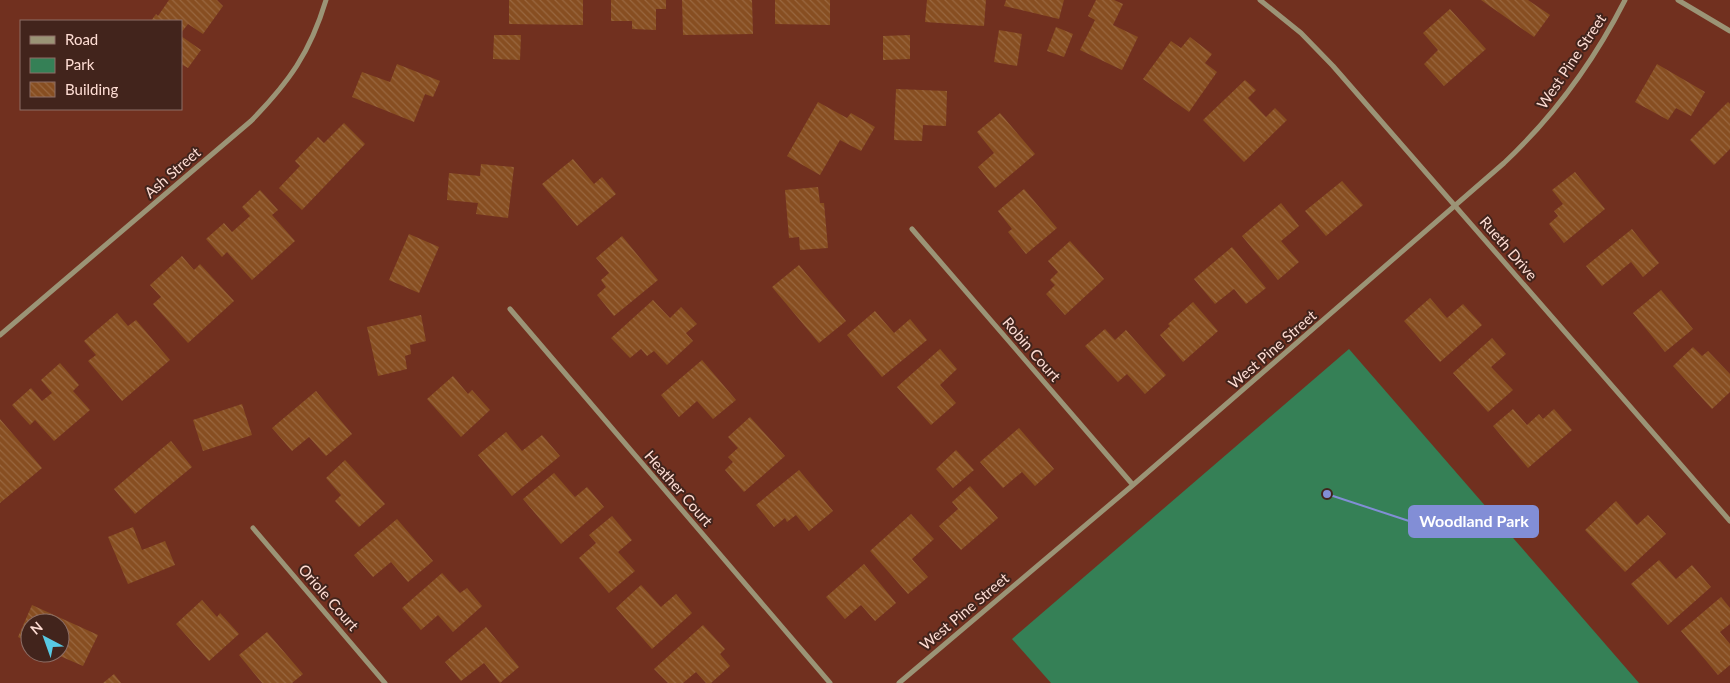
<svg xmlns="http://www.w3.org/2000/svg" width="1730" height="683" viewBox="0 0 1730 683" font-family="Lato,sans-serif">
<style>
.green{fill:#358056}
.building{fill:url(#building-back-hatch)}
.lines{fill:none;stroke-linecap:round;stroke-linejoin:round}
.minor{stroke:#9b9476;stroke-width:5}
.labels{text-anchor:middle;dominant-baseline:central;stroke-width:4;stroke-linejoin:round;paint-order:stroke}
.street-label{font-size:15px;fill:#feddd4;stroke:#42241c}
.leader{fill:none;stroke:#828ed6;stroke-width:2}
.callout-dot{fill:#828ed6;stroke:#42241c;stroke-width:2}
.callout{fill:#828ed6;stroke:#828ed6;stroke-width:2}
.callout-label{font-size:16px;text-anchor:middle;font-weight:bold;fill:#fff}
</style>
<defs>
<pattern id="building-back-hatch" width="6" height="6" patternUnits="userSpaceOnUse" patternTransform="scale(1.25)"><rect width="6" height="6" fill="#874e21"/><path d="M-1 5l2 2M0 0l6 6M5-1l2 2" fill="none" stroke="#996740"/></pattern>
</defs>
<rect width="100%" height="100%" fill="#71301f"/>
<path class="green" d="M1349,349L1639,683H1051L1012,639Z"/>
<path class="building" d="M169,0H217L223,6L203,34L188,24L181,33V21H151L156,14L158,16Z
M509,0H583V25L509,24Z
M611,0H666V9H656V30L632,29V21H611Z
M682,0H752L753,34L683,35Z
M775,0H830V25L775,24Z
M927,0H986L984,26L925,22Z
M1006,0H1064L1059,19L1004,6Z
M1096,0H1114L1123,4L1113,25L1138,37L1122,70L1080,50L1095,20L1088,16Z
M1481,0H1528L1550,15L1534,37Z
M1450,9L1486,49L1444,86L1424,64L1438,50L1423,33Z
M1056,27L1073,34L1064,57L1047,51Z
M999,30L1022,34L1017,66L994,62Z
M494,35H521L520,60L493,59Z
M910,35V59L883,60V36Z
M181,36L201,50L188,68L181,64Z
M1190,37L1212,54L1205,63L1217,72L1189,112L1143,79L1171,41L1181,48Z
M397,64L440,81L433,97L425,94L414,122L352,97L362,72L390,82Z
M1657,64L1705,92L1691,116L1676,108L1668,120L1635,102Z
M1245,80L1256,90L1248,98L1266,117L1275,108L1287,120L1244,162L1203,120Z
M896,89L947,91L946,126L923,125L922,141L894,140Z
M818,102L847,118L851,113L875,127L861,151L840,140L820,175L787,156Z
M1728,102L1730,104V149L1714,165L1690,140Z
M1000,113L1035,154L995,188L978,167L994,153L977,132Z
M344,123L365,144L302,210L279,188L300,166L295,161L318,137L324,143Z
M573,159L594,184L602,177L616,194L577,226L542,184Z
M481,164L514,167L508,218L476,214L478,203L447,200L449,173L480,176Z
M1575,172L1605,209L1564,243L1549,224L1558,216L1554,211L1563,204L1552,190Z
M1342,181L1363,205L1326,236L1305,211Z
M818,187L820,203H824L828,248L800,250L799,237L789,238L785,190Z
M1024,189L1057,228L1026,254L1008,232L1012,229L998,211Z
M260,190L278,210L272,215L295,241L252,280L227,252L222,257L206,239L224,223L232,232L250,216L242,207Z
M1281,203L1299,226L1281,241L1299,262L1278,280L1242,236Z
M1632,229L1659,263L1643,277L1631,262L1602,286L1586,266Z
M409,234L439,247L419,293L389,280Z
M622,236L658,280L614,316L597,295L606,287L601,280L609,273L596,258Z
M1070,241L1104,279L1065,315L1046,294L1055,285L1050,280L1058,272L1048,261Z
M1232,247L1266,288L1246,304L1234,289L1215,304L1194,279Z
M182,256L194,270L200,264L234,301L188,343L153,304L161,297L150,285Z
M799,265L846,321L819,343L772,287Z
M1661,290L1693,329L1665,352L1633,313Z
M1430,298L1447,318L1463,304L1482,325L1440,362L1404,321Z
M653,300L670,318L681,307L697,324L686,333L693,341L667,365L654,351L647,356L641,349L630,358L611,338Z
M1193,302L1218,331L1183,362L1160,335L1170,326L1168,324Z
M875,311L894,333L910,319L927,340L882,377L847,335Z
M117,313L128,326L136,320L170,360L122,401L88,361L96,355L84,341Z
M421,315L426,341L410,345L411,354L405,356L407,369L378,376L367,327Z
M1105,329L1115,340L1126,330L1166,375L1145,394L1127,374L1118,382L1085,346Z
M1492,338L1506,354L1491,367L1513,390L1488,412L1453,373Z
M1693,347L1702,356L1708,351L1730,374V392L1712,409L1673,366Z
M940,349L957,369L940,385L956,403L931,425L897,387Z
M702,360L736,400L713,419L697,401L679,417L661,395Z
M60,363L79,385L73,391L90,410L54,441L35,420L30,425L12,405L31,388L42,401L52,393L41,380Z
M453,376L468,394L472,390L490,410L461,437L427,399Z
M316,391L352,434L326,456L309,437L292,451L272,428Z
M242,404L252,435L203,451L193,420Z
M1513,409L1527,425L1539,414L1543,419L1554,409L1572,430L1528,468L1493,426Z
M750,417L785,456L744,492L725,470L733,462L728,457L738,448L728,437Z
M0,419L42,468L0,503Z
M1019,428L1054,469L1035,486L1022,472L1003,488L980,462Z
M506,432L522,451L542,435L560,456L512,496L478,455Z
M171,441L192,467L135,514L114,489Z
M956,450L974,470L953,488L936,469Z
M345,460L385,504L359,527L335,501L341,495L326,478Z
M799,470L833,511L809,531L796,515L787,522L785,518L774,527L756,505Z
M554,473L575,497L587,487L604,507L561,544L523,499Z
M970,486L998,518L961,550L939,526L958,509L952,502Z
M1616,501L1637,525L1648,515L1666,534L1625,572L1585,530Z
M911,514L934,539L912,559L928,577L908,594L870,551Z
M612,516L632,540L618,552L635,571L609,593L579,558L596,543L589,535Z
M397,519L433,561L408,582L391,562L373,577L354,555Z
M133,527L142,550L165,541L175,565L128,584L108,537Z
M1659,560L1676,579L1692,565L1711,587L1668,625L1631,584Z
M864,564L896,603L875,621L861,605L845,619L826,597Z
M442,573L460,593L467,588L482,606L453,632L438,615L421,630L402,608Z
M641,585L661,607L676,594L692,613L652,649L616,608Z
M1721,597L1730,608V624L1720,632L1730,644V665L1718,675L1681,631Z
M202,600L217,617L220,613L239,634L209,661L176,624Z
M32,605L98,635L83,666L53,653H60V623H30V643L18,637Z
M703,625L725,649L720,654L730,666L711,683H706L696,672L683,683H668L654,669Z
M486,627L519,667L500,683L484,663L461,681L445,662Z
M267,632L303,674L292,683H262L239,655Z
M114,674L121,683H103Z"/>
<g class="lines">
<path class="minor" d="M1260,0L1301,33L1333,66L1730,521
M1678,0L1730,31
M912,229L1133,485
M510,309L830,683
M0,335L251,121C289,82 310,53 326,0
M253,528L385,683
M899,683L1133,485L1504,163C1554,116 1594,61 1625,0"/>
</g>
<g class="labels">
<g class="street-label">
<text transform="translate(1571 61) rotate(-56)">West Pine Street</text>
<text transform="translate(172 172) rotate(-41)">Ash Street</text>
<text transform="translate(1509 248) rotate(49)">Rueth Drive</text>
<text transform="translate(1032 349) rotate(49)">Robin Court</text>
<text transform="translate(1272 349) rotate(-41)">West Pine Street</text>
<text transform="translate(679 488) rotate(49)">Heather Court</text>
<text transform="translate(329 597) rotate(49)">Oriole Court</text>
<text transform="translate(964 611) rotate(-40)">West Pine Street</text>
</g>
</g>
<path class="leader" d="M1327 494L1409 521"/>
<circle class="callout-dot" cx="1327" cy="494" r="5"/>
<rect class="callout" x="1409" y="506" width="129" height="31" rx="5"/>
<g class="callout-label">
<text x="1474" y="527">Woodland Park</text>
</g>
<rect x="20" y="20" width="162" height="90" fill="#42241c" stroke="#8d6e66"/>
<rect x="30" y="36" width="25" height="8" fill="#9b9476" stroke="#8d6e66"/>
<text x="65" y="45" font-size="15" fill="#feddd4">Road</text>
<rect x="30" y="58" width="25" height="15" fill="#358056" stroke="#8d6e66"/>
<text x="65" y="70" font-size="15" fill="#feddd4">Park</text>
<rect x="30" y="82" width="25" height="15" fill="url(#building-back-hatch)" stroke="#8d6e66"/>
<text x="65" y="95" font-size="15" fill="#feddd4">Building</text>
<g transform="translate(45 638) rotate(319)"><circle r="24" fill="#42241c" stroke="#8d6e66"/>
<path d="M0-4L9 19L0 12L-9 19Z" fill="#58c9e3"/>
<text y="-8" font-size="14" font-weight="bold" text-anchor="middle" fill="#feddd4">N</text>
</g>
</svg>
